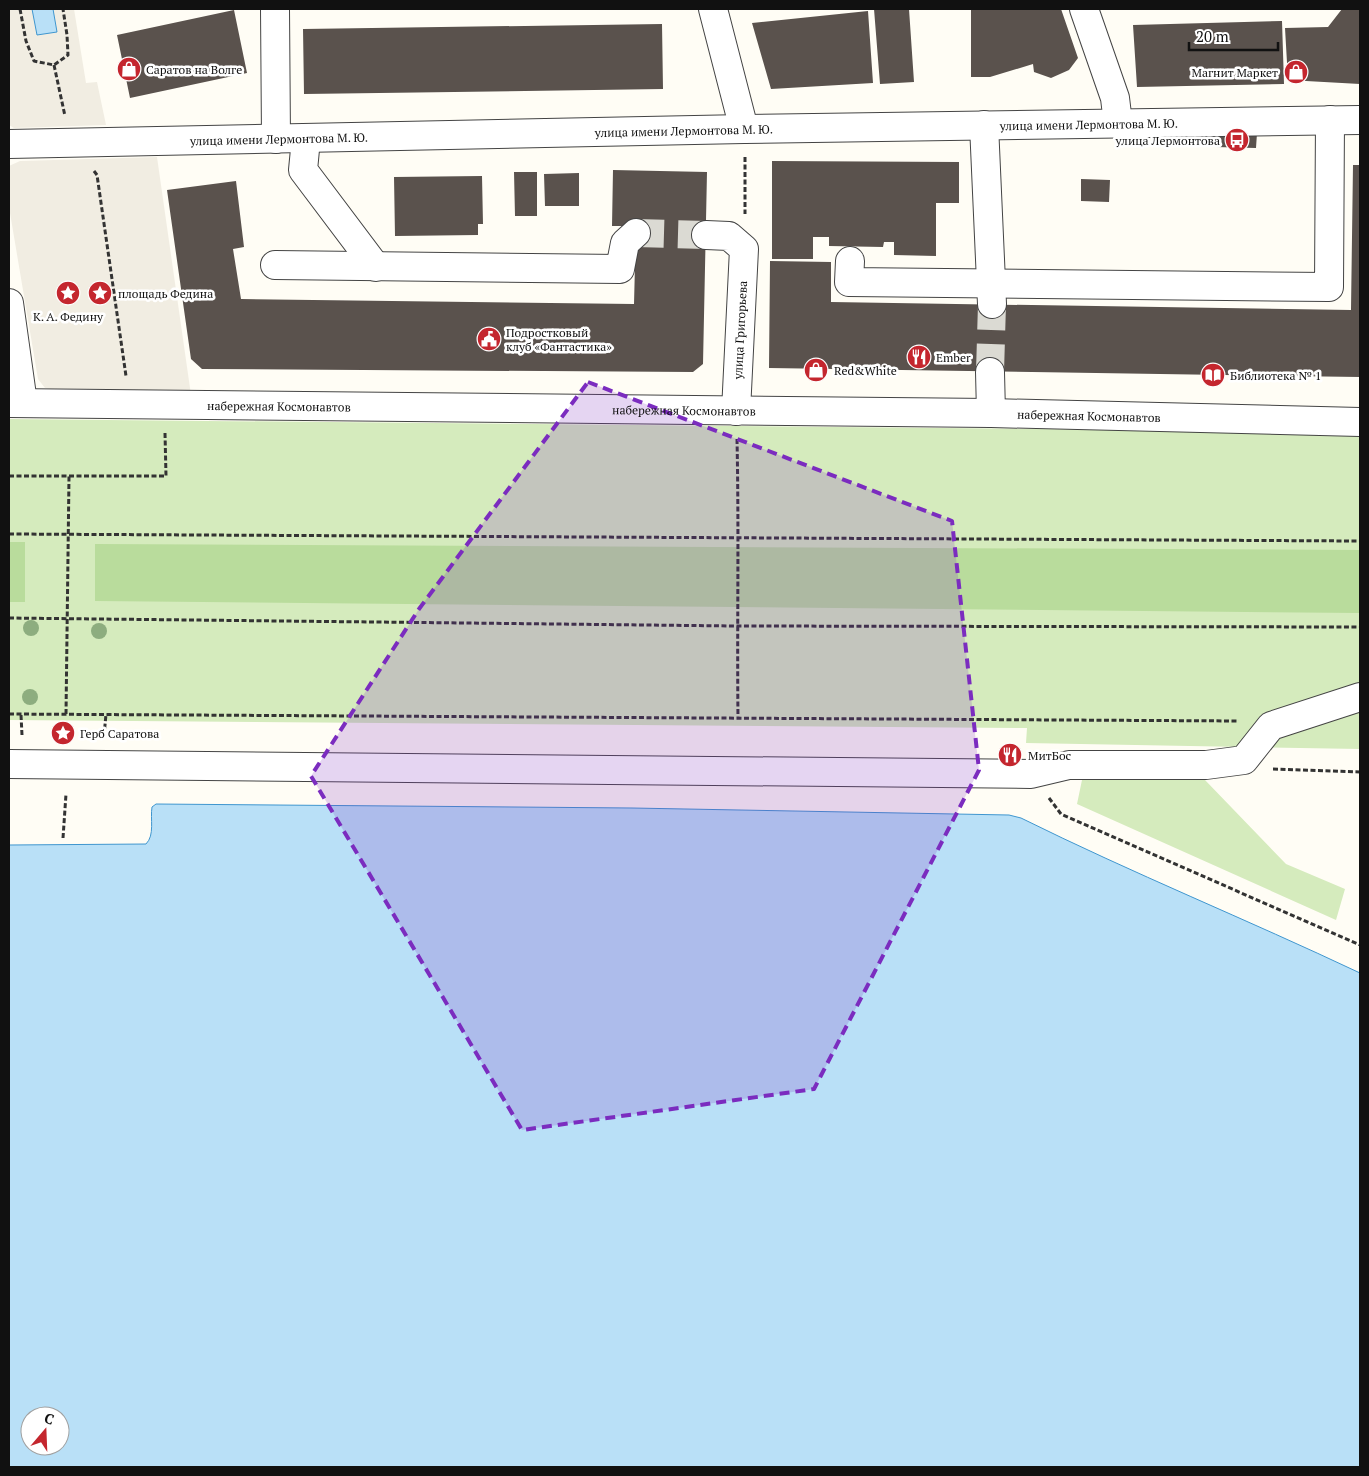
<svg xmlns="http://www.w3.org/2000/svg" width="1369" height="1476" viewBox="0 0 1369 1476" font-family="'PT Serif',serif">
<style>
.green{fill:#d5ebbd}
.forest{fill:#b9dc9c}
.plaza{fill:#f1ede2}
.water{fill:#b9e0f7;stroke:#3f96cf;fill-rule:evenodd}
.building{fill:#5a524d}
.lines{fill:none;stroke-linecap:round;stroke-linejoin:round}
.minor-tunnel{stroke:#dbdad3;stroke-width:28;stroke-dasharray:28 14;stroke-linecap:butt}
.minor-casing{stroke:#444;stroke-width:30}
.path{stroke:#333;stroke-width:3;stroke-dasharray:5 2.5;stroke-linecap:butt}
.minor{stroke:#fff;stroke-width:28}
.tree{fill:#8dad7f}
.marked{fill:#7b2cbf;fill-opacity:0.2;stroke:#7b2cbf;stroke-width:4;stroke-dasharray:10 6;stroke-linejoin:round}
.labels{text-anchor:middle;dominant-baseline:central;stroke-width:5;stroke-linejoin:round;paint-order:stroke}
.poi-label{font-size:12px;fill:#111;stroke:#fff;text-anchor:start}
.street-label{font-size:12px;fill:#111;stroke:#fff}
</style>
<rect width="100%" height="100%" fill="#fffdf5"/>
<path class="green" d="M9,419L1360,432V749L1026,743L1027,728L9,720Z
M1082,780H1205L1286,864L1345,889L1336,920L1077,804Z"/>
<path class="forest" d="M9,542H25V602H9Z
M95,544L1360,550V613L95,601Z"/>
<path class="plaza" d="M9,9H74L86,83L97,82L106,125L14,128L9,125Z
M157,157L191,395L58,391L45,388L38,379L9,207V166L20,161Z"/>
<path class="water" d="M32,9H53L57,32L37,35Z
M156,804L632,808L1009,815L1021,818C1132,873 1248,920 1360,973V1467H9V845L146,844C155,835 150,819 152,807ZM30,1416H60V1446H30Z"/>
<path class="building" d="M874,9H909L914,82L880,84Z
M971,9H1061L1078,58L1069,70L1051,78L1034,72L1033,64L990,77H971Z
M1342,9H1360V84L1288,80L1285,28L1328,27Z
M234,10L247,73L130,98L117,35Z
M868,11L873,83L771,89L752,23Z
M1282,21L1284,84L1137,87L1133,25Z
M662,24L663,89L304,94L303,29Z
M1216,133H1257L1256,148L1215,147Z
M772,161L959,162V203H936V256L894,255V242H884L883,247L829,246V237H813V259H772Z
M1353,165H1360V377L769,368L770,261L831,262V302L1351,310Z
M613,170L707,172L703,364L693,372L202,369L191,359L167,190L236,181L244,247L233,249L241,299L634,304L636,226H612Z
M514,172H537V216H515Z
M579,173V206H545L544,174Z
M482,176L483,224H478V235L395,236L394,177Z
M1081,179L1110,180L1109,202L1081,201Z"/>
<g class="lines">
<path class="minor-tunnel" d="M636,233L706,235
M990,372L992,304"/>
<g class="minor-casing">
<g id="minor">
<path d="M275,9L276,139"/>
<path d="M713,9L744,129"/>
<path d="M1084,9L1115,98L1118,123"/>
<path d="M984,125L992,304"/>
<path d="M306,139L303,170L376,267"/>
<path id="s1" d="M9,144L744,129L1360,120"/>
<path d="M706,235L729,236L744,249L736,411"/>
<path d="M850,261L849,282L1329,287L1330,120"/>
<path d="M275,265L620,269L625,243L636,233"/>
<path d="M9,303L23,403"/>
<path d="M990,372L991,413"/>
<path id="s2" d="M9,403L991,413L1360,422"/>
<path d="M9,764L1031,774L1069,765H1206L1244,760L1271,726L1360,697"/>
</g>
</g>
<path class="path" d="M20,9L26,41L34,61L54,65L68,55L67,35L63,9
M54,65L65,116
M745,157V214
M94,171L97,175L126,376
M737,439C739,533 737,625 738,719
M9,476H166L165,433
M9,534L1360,541
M9,618L737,626L1360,627
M9,714L1239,721
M66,714L69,476
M21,715L22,735
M104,736L106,714
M1273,769L1360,772
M1049,798L1061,814L1360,945
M63,838L66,794"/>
<use href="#minor" class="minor"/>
</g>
<g class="tree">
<circle cx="31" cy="628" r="8"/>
<circle cx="99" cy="631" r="8"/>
<circle cx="30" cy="697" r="8"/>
</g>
<path class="marked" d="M588,382L952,521L979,770L814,1089L522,1130L311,776L419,609Z"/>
<defs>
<g id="shop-disc" transform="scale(1.25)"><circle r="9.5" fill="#c4262e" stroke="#fff"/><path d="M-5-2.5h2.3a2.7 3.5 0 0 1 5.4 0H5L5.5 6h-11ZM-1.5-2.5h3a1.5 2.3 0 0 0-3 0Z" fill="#fff"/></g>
<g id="bus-disc" transform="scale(1.25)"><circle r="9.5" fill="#c4262e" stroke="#fff"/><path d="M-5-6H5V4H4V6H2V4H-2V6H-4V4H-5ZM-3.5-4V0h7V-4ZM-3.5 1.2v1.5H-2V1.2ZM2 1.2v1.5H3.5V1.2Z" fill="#fff"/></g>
<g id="sight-disc" transform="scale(1.25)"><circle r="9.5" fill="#c4262e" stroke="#fff"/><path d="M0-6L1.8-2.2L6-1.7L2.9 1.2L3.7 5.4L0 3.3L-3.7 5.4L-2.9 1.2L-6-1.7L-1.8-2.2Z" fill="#fff"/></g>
<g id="civic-disc" transform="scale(1.25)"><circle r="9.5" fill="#c4262e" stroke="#fff"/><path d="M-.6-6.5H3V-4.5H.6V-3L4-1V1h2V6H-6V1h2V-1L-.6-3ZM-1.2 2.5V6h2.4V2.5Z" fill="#fff"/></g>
<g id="restaurant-disc" transform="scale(1.25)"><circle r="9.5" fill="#c4262e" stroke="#fff"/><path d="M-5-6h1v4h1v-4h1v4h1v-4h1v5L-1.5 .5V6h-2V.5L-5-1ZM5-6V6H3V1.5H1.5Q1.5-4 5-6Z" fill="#fff"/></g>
<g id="library-disc" transform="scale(1.25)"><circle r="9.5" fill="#c4262e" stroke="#fff"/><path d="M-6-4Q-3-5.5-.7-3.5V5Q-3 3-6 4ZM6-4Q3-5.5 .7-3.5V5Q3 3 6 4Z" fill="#fff"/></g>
</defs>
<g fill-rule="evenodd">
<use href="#shop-disc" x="129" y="69"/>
<use href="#shop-disc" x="1296" y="72"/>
<use href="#bus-disc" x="1237" y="140"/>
<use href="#sight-disc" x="68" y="293"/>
<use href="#sight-disc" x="100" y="293"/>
<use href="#civic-disc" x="489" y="339"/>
<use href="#restaurant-disc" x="919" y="357"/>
<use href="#shop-disc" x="816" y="370"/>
<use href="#library-disc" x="1213" y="375"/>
<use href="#sight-disc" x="63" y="733"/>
<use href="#restaurant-disc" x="1010" y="755"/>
</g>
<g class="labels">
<g class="poi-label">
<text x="146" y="69">Саратов на Волге</text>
<text x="1278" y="72" text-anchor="end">Магнит Маркет</text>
<text x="1220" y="140" text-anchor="end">улица Лермонтова</text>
<text x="118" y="293">площадь Федина</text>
<text x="68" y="316" text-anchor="middle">К. А. Федину</text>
<text x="506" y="332">Подростковый<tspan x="506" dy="14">клуб «Фантастика»</tspan></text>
<text x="936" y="357">Ember</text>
<text x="834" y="370">Red&amp;White</text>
<text x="1230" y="375">Библиотека № 1</text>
<text x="80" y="733">Герб Саратова</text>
<text x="1028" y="755">МитБос</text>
</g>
<g class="street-label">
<text stroke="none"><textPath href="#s1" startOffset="1080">улица имени Лермонтова М. Ю.</textPath></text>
<text stroke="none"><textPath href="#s1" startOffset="675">улица имени Лермонтова М. Ю.</textPath></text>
<text stroke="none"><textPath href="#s1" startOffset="270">улица имени Лермонтова М. Ю.</textPath></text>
<text transform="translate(740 330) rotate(-87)">улица Григорьева</text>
<text stroke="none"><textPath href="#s2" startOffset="270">набережная Космонавтов</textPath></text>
<text stroke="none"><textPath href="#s2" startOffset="675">набережная Космонавтов</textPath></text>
<text stroke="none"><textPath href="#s2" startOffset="1080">набережная Космонавтов</textPath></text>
</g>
</g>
<rect width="1369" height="1476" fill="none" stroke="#111111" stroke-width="20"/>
<g transform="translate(45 1431) rotate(19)"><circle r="24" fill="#ffffff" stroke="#a0a0a0"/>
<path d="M0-4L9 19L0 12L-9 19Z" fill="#c4262e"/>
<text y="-8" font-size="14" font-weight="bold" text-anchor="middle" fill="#111111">С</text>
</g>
<path d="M1189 42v8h89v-8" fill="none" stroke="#111111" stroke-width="2.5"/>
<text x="1196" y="42" font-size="15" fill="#111111" stroke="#ffffff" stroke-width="4" paint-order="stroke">20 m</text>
</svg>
